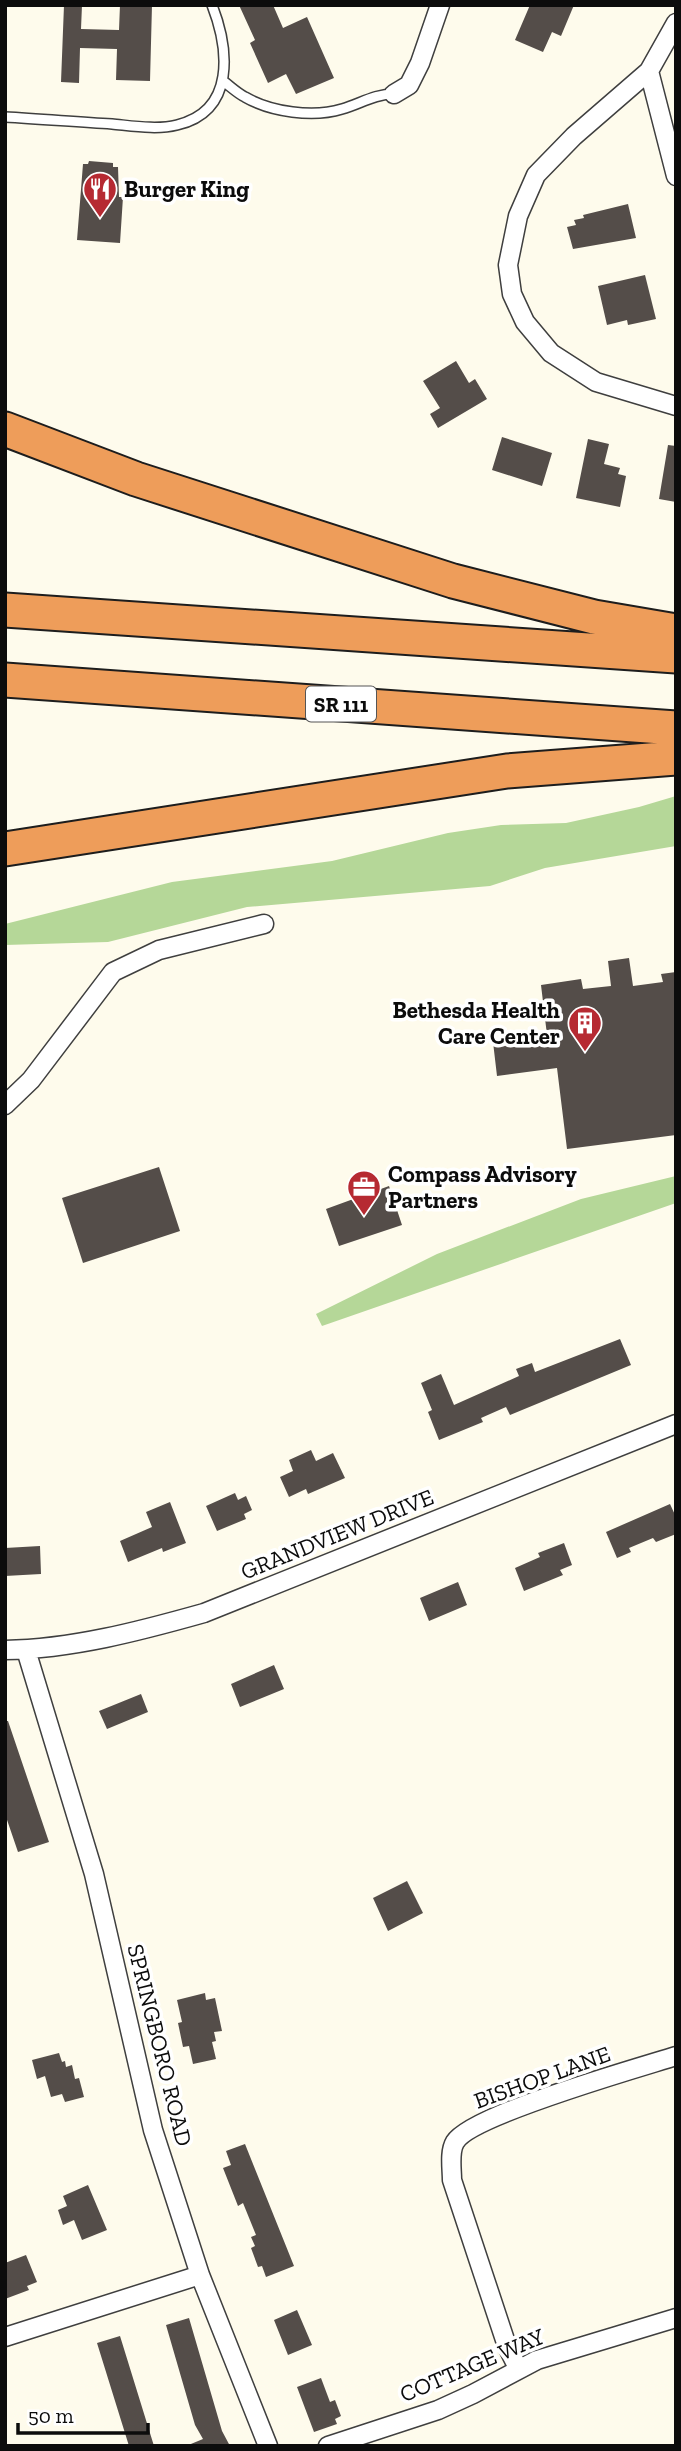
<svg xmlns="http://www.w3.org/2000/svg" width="681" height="2451" viewBox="0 0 681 2451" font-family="'Zilla Slab',serif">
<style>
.forest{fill:#b5d798}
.building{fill:#544d49}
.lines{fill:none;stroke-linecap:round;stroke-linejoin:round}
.lane-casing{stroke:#3f3f3f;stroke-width:12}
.street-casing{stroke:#3f3f3f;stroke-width:21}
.highway-casing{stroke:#1d1d1d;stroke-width:37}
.lane{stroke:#fff;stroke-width:9}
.street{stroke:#fff;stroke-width:18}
.highway{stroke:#ee9d5a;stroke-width:33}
.labels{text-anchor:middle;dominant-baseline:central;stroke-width:7;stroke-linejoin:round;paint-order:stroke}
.shield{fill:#fff;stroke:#555;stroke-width:2}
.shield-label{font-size:21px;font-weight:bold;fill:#0c0c0c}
.poi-label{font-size:23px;font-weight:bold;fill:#0c0c0c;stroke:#fff;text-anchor:start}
.street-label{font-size:23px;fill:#0c0c0c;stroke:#fff}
</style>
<rect width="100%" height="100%" fill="#fefbec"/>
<path class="forest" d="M676,796V846L545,868L490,886L247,907L108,942L5,945V924L172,882L332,861L448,833L501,825L566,823L639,807Z
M676,1176V1203L322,1326L316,1314L437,1254L581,1199Z"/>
<path class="building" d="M64,5H82L81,29L119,30L120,5H152L150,81L116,80L117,49L80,48L79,83L61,82Z
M239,5H273L283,28L307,17L334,78L296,94L286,74L268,83L250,43L255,40Z
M530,5H574L561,36L552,32L543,52L515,40Z
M89,161L113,163V167H118L119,197H123L120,243L77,240L83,164H88Z
M628,204L636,238L573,249L567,227L576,225L574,220L584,218L583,215Z
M645,275L656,319L628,325L627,320L607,325L598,286Z
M456,361L469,383L475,379L487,399L438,428L430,414L440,408L423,381Z
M502,437L552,453L542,486L492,470Z
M588,439L609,444L604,464L620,468L618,474L626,476L620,507L576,498Z
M668,445L676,446V502L659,499Z
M629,958L633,986L663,982L661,974L676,972V1135L567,1149L557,1068L497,1076L493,1042L547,1035L541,985L581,979L583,989L611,986L608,961Z
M159,1167L180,1231L83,1263L62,1198Z
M389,1186L402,1225L339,1246L326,1209Z
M620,1339L631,1365L510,1415L506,1407L481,1418L483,1422L439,1440L428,1412L432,1410L421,1383L441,1374L454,1405L519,1376L516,1369L532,1363L535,1372Z
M311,1450L316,1461L333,1453L345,1478L308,1494L306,1489L289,1497L280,1477L293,1471L289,1460Z
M235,1493L238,1500L246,1496L252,1510L244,1514L246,1519L217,1531L206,1506Z
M170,1502L186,1543L163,1552L162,1548L128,1562L120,1541L152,1527L146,1512Z
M670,1504L676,1517V1534L656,1542L653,1538L629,1548L631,1552L617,1558L606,1532Z
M564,1543L572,1565L560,1570L563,1575L524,1591L515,1568L540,1557L538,1553Z
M40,1546L41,1574L5,1576V1548Z
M458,1582L467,1605L429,1621L420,1598Z
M274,1665L284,1689L240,1707L231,1684Z
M141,1694L148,1712L107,1729L99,1711Z
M5,1721H8L49,1842L18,1852L5,1814Z
M407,1881L423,1913L388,1931L373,1898Z
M205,1993L206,2000L215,1998L222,2031L214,2032L216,2041L212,2042L216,2059L193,2064L189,2046L183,2047L178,2023L182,2022L177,2000Z
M59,2053L62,2062L65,2061L66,2067L72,2065L75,2079L79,2078L84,2097L65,2102L62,2094L51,2097L45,2076L37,2079L32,2060Z
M245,2144L294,2266L266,2277L262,2266L258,2267L251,2248L255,2246L251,2237L256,2235L243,2203L238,2206L223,2168L231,2165L226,2151Z
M88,2185L107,2230L82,2240L74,2220L63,2225L58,2210L67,2206L63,2196Z
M26,2255L37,2282L27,2286L29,2290L5,2299V2263Z
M297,2310L312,2345L288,2355L274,2320Z
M189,2318L222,2431L230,2446H186L203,2439L195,2425L166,2325Z
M120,2336L154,2446H129L97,2343Z
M321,2378L330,2402L335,2400L341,2416L335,2419L337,2424L314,2432L297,2387Z"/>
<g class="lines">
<g class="lane-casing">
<path id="lane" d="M223,81C230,86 237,93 245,97C271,112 313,118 342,109C360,104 374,94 394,94
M5,117C41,119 77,122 112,124C133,126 157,130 177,125C236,111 229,49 212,5"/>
</g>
<g class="street-casing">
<path id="street" d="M676,23L649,71L574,136L536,175L518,216L508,265L512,294L525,322L551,353L596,382L676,406
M649,71L676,176
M394,94L409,85L420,63L440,5
M5,1105L31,1080L113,972L159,950L264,924
M5,1650C72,1649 140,1631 204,1613L676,1424
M26,1650L94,1874L153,2130L200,2275L268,2446
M5,2337L200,2275
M518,2368L507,2346L452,2180C452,2169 449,2152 455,2142C471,2115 638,2068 676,2056
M328,2446L438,2410L473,2394L537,2360L676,2318"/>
</g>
<g class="highway-casing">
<path id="highway" d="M5,429L136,479L453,581L594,617L676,631
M5,610L676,656
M5,680L676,728
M5,849L507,771L676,758"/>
</g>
<use href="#lane" class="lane"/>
<use href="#street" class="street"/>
<use href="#highway" class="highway"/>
</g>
<defs>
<g id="restaurant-pin" transform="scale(1.75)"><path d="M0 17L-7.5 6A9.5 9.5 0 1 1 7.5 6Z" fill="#b62a32" stroke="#fff"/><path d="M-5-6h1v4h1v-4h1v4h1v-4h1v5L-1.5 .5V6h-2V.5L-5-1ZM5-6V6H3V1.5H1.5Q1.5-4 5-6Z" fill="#fff"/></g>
<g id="building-pin" transform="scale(1.75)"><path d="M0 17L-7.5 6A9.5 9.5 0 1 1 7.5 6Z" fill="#b62a32" stroke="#fff"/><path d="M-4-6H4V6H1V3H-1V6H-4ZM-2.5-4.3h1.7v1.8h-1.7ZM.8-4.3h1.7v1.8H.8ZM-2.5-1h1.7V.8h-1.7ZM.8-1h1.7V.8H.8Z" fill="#fff"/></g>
<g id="office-pin" transform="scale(1.75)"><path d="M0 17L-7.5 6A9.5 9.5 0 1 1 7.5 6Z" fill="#b62a32" stroke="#fff"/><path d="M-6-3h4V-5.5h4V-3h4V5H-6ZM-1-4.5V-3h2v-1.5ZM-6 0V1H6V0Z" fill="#fff"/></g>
</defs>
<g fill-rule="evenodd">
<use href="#restaurant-pin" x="100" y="189"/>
<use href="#building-pin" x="585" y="1023"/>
<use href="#office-pin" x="364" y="1187"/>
</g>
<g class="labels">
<rect class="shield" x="306" y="686.5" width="70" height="35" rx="5"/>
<g class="shield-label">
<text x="341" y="704">SR 111</text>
</g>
<g class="poi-label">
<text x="124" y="189">Burger King</text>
<text x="560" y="1010" text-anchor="end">Bethesda Health<tspan x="560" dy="26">Care Center</tspan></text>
<text x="388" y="1174">Compass Advisory<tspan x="388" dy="26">Partners</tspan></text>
</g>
<g class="street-label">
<text transform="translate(337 1534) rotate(-22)">GRANDVIEW DRIVE</text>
<text transform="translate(160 2045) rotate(76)">SPRINGBORO ROAD</text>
<text transform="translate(542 2077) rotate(-20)">BISHOP LANE</text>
<text transform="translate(472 2365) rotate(-23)">COTTAGE WAY</text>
</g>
</g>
<rect width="681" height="2451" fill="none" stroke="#0c0c0c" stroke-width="14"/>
<path d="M18 2423v10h130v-10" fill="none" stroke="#0c0c0c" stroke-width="3.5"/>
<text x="28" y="2423" font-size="21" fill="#0c0c0c" stroke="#ffffff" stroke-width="5" paint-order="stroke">50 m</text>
</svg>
